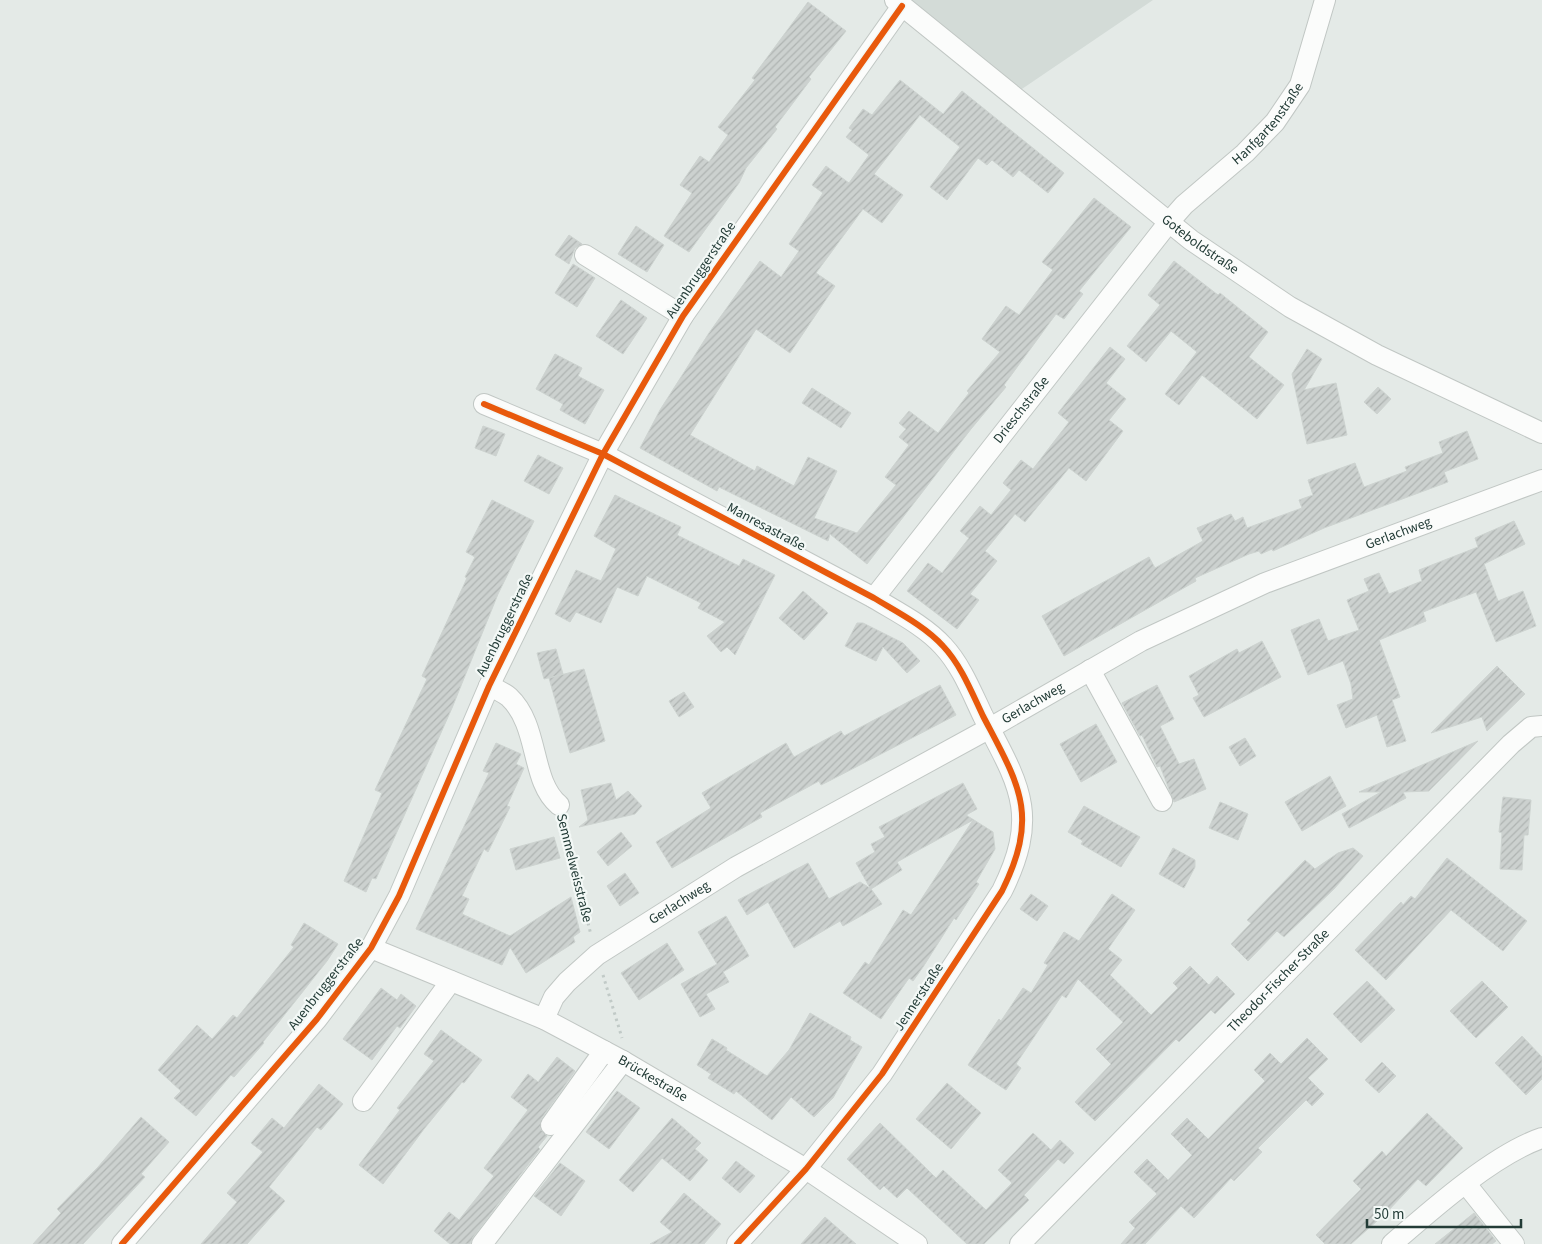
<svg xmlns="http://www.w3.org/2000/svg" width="1542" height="1244" viewBox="0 0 1542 1244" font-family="'Source Sans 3',sans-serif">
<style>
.built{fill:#d3dbd7}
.building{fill:url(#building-hatch);stroke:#cdd3d0}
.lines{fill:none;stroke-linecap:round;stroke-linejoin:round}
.minor-casing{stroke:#c1c7c4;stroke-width:22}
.path{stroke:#c1cac7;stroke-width:3;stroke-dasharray:2.5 4;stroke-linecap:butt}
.minor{stroke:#fbfcfb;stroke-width:20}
.cycleway-casing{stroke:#f3f8f6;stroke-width:9}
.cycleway{stroke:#e8590c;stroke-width:6}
.labels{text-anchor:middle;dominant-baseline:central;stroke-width:4.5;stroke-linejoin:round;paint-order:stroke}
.street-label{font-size:14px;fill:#233c37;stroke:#f3f8f6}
</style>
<defs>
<pattern id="building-hatch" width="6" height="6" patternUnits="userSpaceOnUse" patternTransform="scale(1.25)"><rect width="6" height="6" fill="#ccd1cf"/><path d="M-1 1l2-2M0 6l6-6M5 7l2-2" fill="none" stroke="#afb4b2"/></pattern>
</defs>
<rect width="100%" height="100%" fill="#e4eae7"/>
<path class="built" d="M884,0H1153L1010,97Z"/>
<path class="building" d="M808,2L846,31L809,77L811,79L775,127L777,129L746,168L739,183L689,252L664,236L692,193L680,185L700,156L709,162L728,135L718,127L755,80L752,78Z
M900,80L943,114L962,91L1064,173L1048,193L1019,170L1013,177L992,160L987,165L978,158L947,200L930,187L960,147L920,115L874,174L903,195L882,223L863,209L816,273L835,286L790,353L756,329L690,435L755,471L757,466L794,486L808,457L837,471L814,518L857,533L896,485L885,477L909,445L899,437L906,429L899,423L909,411L938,433L969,393L967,391L1000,352L982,339L1006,306L1019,315L1053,270L1042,262L1094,198L1131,227L1079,291L1083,294L1064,319L1056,314L1004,385L1006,387L971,429L867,564L830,534L828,541L719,487L717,491L640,448L660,410L709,333L760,261L781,277L799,251L789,244L823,193L812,185L826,166L849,183L869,155L846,137L852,130L849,128L863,109L872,115Z
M636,226L664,245L647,272L618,254Z
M569,235L582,244L575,248L569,264L555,255Z
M1174,261L1218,295L1220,293L1268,332L1249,357L1284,385L1257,419L1202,375L1179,405L1165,394L1197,352L1171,331L1146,362L1127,346L1160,305L1148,295Z
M573,264L595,278L577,307L555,293Z
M621,300L647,318L623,354L596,336Z
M1110,347L1125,359L1106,383L1126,399L1109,420L1123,431L1086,481L1069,468L1025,522L1015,514L985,551L997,561L970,594L979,600L957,629L907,591L928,563L942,573L969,538L960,531L980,506L991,515L1011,490L1003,483L1021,460L1033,469L1069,422L1058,413Z
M1307,349L1322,359L1304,390L1336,383L1347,435L1307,444L1292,374Z
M555,354L582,368L578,376L604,390L585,424L560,410L563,404L536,389Z
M1378,387L1391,399L1377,414L1364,402Z
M812,388L851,413L841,428L802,403Z
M483,426L505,434L496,456L475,448Z
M1467,431L1478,459L1444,472L1448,482L1324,528L1273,551L1272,549L1261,554L1259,551L1249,554L1195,578L1196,581L1064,656L1042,616L1149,557L1155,568L1203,541L1197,528L1231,514L1235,521L1243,517L1247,528L1302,508L1299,500L1313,495L1308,480L1355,463L1364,487L1407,471L1405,467L1443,453L1439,442Z
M538,455L563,468L549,494L524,481Z
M615,495L681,527L677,535L739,566L743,559L775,575L735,655L727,647L721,652L707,636L725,622L698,608L701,603L647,576L638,596L617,587L601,623L576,612L570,622L555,614L576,570L601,581L616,549L594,536Z
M492,500L534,521L498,594L452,708L376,879L372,878L366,892L344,881L382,793L375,790L427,679L422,676L467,578L465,577L475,557L466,552Z
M1514,521L1525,544L1484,564L1498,601L1523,591L1536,626L1496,642L1476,592L1423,612L1426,621L1379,640L1400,697L1392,700L1406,741L1387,747L1377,715L1346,728L1337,705L1353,699L1351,684L1343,661L1308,675L1291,630L1319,619L1328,641L1359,630L1347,600L1369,591L1364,579L1379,573L1389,594L1422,581L1419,570L1478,547L1475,538Z
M803,591L828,613L804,640L779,618Z
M857,623H863L903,643L920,661L907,673L883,647L876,661L845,646Z
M1262,641L1281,677L1204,717L1193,698L1199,695L1189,676L1237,649L1239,653Z
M556,649L563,674L544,679L537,653Z
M1497,666L1525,694L1487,731L1482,717L1431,733Z
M584,669L605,741L570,753L549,678Z
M940,685L956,715L831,780L821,785L819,781L760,813L762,817L672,868L656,842L711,808L702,793L786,743L794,757L841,731L844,736Z
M1157,685L1174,719L1160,726L1179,764L1194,759L1206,789L1174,802L1160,766L1157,767L1142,735L1140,736L1122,703Z
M684,692L694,707L679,717L669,701Z
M1096,724L1117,762L1081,782L1060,744Z
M1245,738L1256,756L1240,766L1229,747Z
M1478,741L1429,791L1403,792L1406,798L1349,828L1342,814L1381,792H1359Z
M496,743L521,754L516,764L524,768L507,806L510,807L488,852L484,849L462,896L469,899L462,914L510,936L571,897L580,932L573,937L575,942L526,973L510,947L502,965L416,929L489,773L483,771Z
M1330,776L1346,806L1302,831L1285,802Z
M611,783L616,800L628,791L642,806L635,814L579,827L588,820L581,790Z
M963,783L977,809L966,815L993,832L995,849L976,882L979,884L956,920L954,918L923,967L913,981L909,978L881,1019L843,993L865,962L869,965L903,910L911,915L973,820L897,862L902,870L871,889L882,904L843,926L840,921L794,948L768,902L747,915L738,900L808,863L829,899L860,882L870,888L856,863L875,852L871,844L885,837L879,827Z
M1503,797L1531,800L1528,835H1524L1522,870L1500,869L1502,833L1499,832Z
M1220,802L1248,814L1238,840L1209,828Z
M1084,806L1140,837L1121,867L1081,844L1083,841L1068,832Z
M621,832L632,846L608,866L597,852Z
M554,837L560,858L516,870L510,849Z
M1173,848L1195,860V867L1184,888L1159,874Z
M1353,848L1363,856L1334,889L1284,937L1277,931L1248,961L1231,944L1251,923L1247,920L1305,860L1315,869L1338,853Z
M1447,858L1527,921L1503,951L1451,910L1386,980L1355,950L1401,902L1403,905L1411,896L1415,899Z
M625,873L639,893L620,906L607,886Z
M1031,894L1048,906L1037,921L1020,909Z
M1112,894L1135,910L1108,949L1122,960L1110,975L1151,1015L1178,988L1173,983L1190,966L1209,985L1217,976L1235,994L1215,1014L1211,1010L1179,1042L1176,1039L1095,1121L1075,1102L1111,1064L1096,1049L1123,1022L1078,979L1066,998L1062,995L1016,1064L1021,1068L1006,1090L968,1065L999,1019L1001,1021L1023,988L1031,993L1048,965L1044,963L1064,932L1079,941Z
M726,916L749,956L723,972L729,982L706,994L715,1009L700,1017L681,984L717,964L698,932Z
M304,923L338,944L327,961L263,1042L264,1043L234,1077L231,1075L196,1116L174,1098L181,1091L158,1070L197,1025L212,1039L233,1015L237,1018L294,947L291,945Z
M667,943L684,970L639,1000L621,973Z
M1367,981L1395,1010L1361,1043L1333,1014Z
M1482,981L1508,1007L1476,1038L1450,1011Z
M381,988L397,1000L401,994L416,1006L400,1028L397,1026L372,1060L343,1039Z
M810,1013L851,1037L850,1040L862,1047L833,1098L814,1117L791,1097L772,1120L736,1091L734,1094L708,1078L711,1074L697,1065L712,1039L727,1048L726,1050L767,1076L789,1050Z
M441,1030L482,1060L464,1083L462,1082L424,1129L383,1184L359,1165L400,1110L397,1108L434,1061L424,1054Z
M1522,1036L1542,1057V1079L1526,1095L1495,1063Z
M1307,1038L1328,1059L1308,1078L1324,1094L1312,1106L1306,1100L1258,1148L1262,1152L1234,1181L1231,1178L1194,1218L1181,1206L1145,1244H1121L1135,1228L1129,1222L1157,1194L1134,1172L1147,1159L1168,1180L1192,1155L1171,1134L1187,1118L1208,1139L1265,1081L1254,1070L1270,1053L1281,1064Z
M557,1057L575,1071L541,1119L540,1129L547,1136L538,1147L540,1149L473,1237L470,1244H450L434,1231L449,1212L459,1220L494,1176L484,1168L528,1110L511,1097L528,1074L538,1082Z
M1382,1062L1396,1076L1379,1093L1365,1080Z
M947,1083L981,1113L951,1149L916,1119Z
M319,1084L343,1104L321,1130L317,1127L269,1187L285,1201L247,1244H201L237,1202L227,1193L263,1152L251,1143L272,1118L284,1128Z
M617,1091L640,1108L609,1149L586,1132Z
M1427,1113L1463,1148L1426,1186L1418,1179L1386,1213L1351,1244H1325L1316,1235L1361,1189L1353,1181L1382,1151L1386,1156Z
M141,1117L169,1142L141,1174L145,1177L83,1244H33L61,1213L57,1209L98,1167Z
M672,1118L701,1143L695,1149L708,1160L690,1181L662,1158L633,1192L619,1180Z
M880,1123L936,1178L943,1170L986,1210L1012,1183L998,1170L1033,1133L1051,1150L1060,1140L1074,1153L1064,1164L1058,1159L1024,1195L1029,1200L984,1244H967L907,1188L897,1198L884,1186L880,1190L847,1159Z
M736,1161L755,1176L740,1193L722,1178Z
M560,1163L585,1181L561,1216L534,1196Z
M684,1193L721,1224L704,1244H650L672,1232L660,1222Z
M1474,1213L1496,1241L1492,1244H1435Z
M825,1217L856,1244H801Z"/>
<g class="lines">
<g class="minor-casing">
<g id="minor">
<path id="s1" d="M895,0L1191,240L1290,307L1377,355L1542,433"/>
<path d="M585,255L683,316"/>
<path d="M484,404L603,454L874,598C897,612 925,626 943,646C961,665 972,693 983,716C1019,785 1040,814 1002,891L882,1074L806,1169L737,1244"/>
<path id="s2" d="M874,598L1169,222L1184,205L1245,153L1275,122L1300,85L1325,0"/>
<path d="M1090,670L1162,801"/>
<path d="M489,686C496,689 504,693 509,697C540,726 530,781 559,805"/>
<path id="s3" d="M371,948L544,1019L623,1061L806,1169L917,1244"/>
<path id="s4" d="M544,1019L554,997L567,982L597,955L736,867L990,728L1141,641L1265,583L1542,480"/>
<path d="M363,1101L451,981"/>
<path d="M551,1125L604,1051"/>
<path d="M1466,1184L1514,1244"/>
<path d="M122,1244L317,1019L371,948L399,896L489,686L603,454L683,316L902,6"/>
<path d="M482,1244L623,1061"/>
<path id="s5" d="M1020,1244L1511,744L1531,727L1542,726"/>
<path d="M1392,1244C1430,1211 1494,1154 1542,1138"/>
</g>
</g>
<path class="path" d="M563,822L591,935
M603,975L622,1038"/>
<use href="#minor" class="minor"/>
<g class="cycleway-casing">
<path id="cycleway" d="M484,404L603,454L874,598C897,612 925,626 943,646C961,665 972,693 983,716C1019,785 1040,814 1002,891L882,1074L806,1169L737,1244
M122,1244L317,1019L371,948L399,896L489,686L603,454L683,316L902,6"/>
</g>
<use href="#cycleway" class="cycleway"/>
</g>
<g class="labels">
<g class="street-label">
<text stroke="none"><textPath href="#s2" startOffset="618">Hanfgartenstraße</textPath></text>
<text stroke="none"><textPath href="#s1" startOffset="391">Goteboldstraße</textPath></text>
<text transform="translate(701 270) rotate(-56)">Auenbruggerstraße</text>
<text stroke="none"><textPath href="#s2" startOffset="239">Drieschstraße</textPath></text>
<text transform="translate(766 527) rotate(28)">Manresastraße</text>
<text stroke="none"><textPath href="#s4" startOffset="992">Gerlachweg</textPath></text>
<text transform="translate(505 625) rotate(-64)">Auenbruggerstraße</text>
<text stroke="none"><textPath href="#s4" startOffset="588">Gerlachweg</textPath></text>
<text transform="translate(574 868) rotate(76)">Semmelweisstraße</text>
<text stroke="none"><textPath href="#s4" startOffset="182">Gerlachweg</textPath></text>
<text stroke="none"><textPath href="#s5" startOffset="369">Theodor-Fischer-Straße</textPath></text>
<text transform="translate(326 984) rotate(-52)">Auenbruggerstraße</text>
<text transform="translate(919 997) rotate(-57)">Jennerstraße</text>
<text stroke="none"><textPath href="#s3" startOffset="311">Brückestraße</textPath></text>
</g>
</g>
<path d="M1367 1219v8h154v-8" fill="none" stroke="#233c37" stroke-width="2.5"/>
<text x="1374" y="1219" font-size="15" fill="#233c37" stroke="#f3f8f6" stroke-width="4" paint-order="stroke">50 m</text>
</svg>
